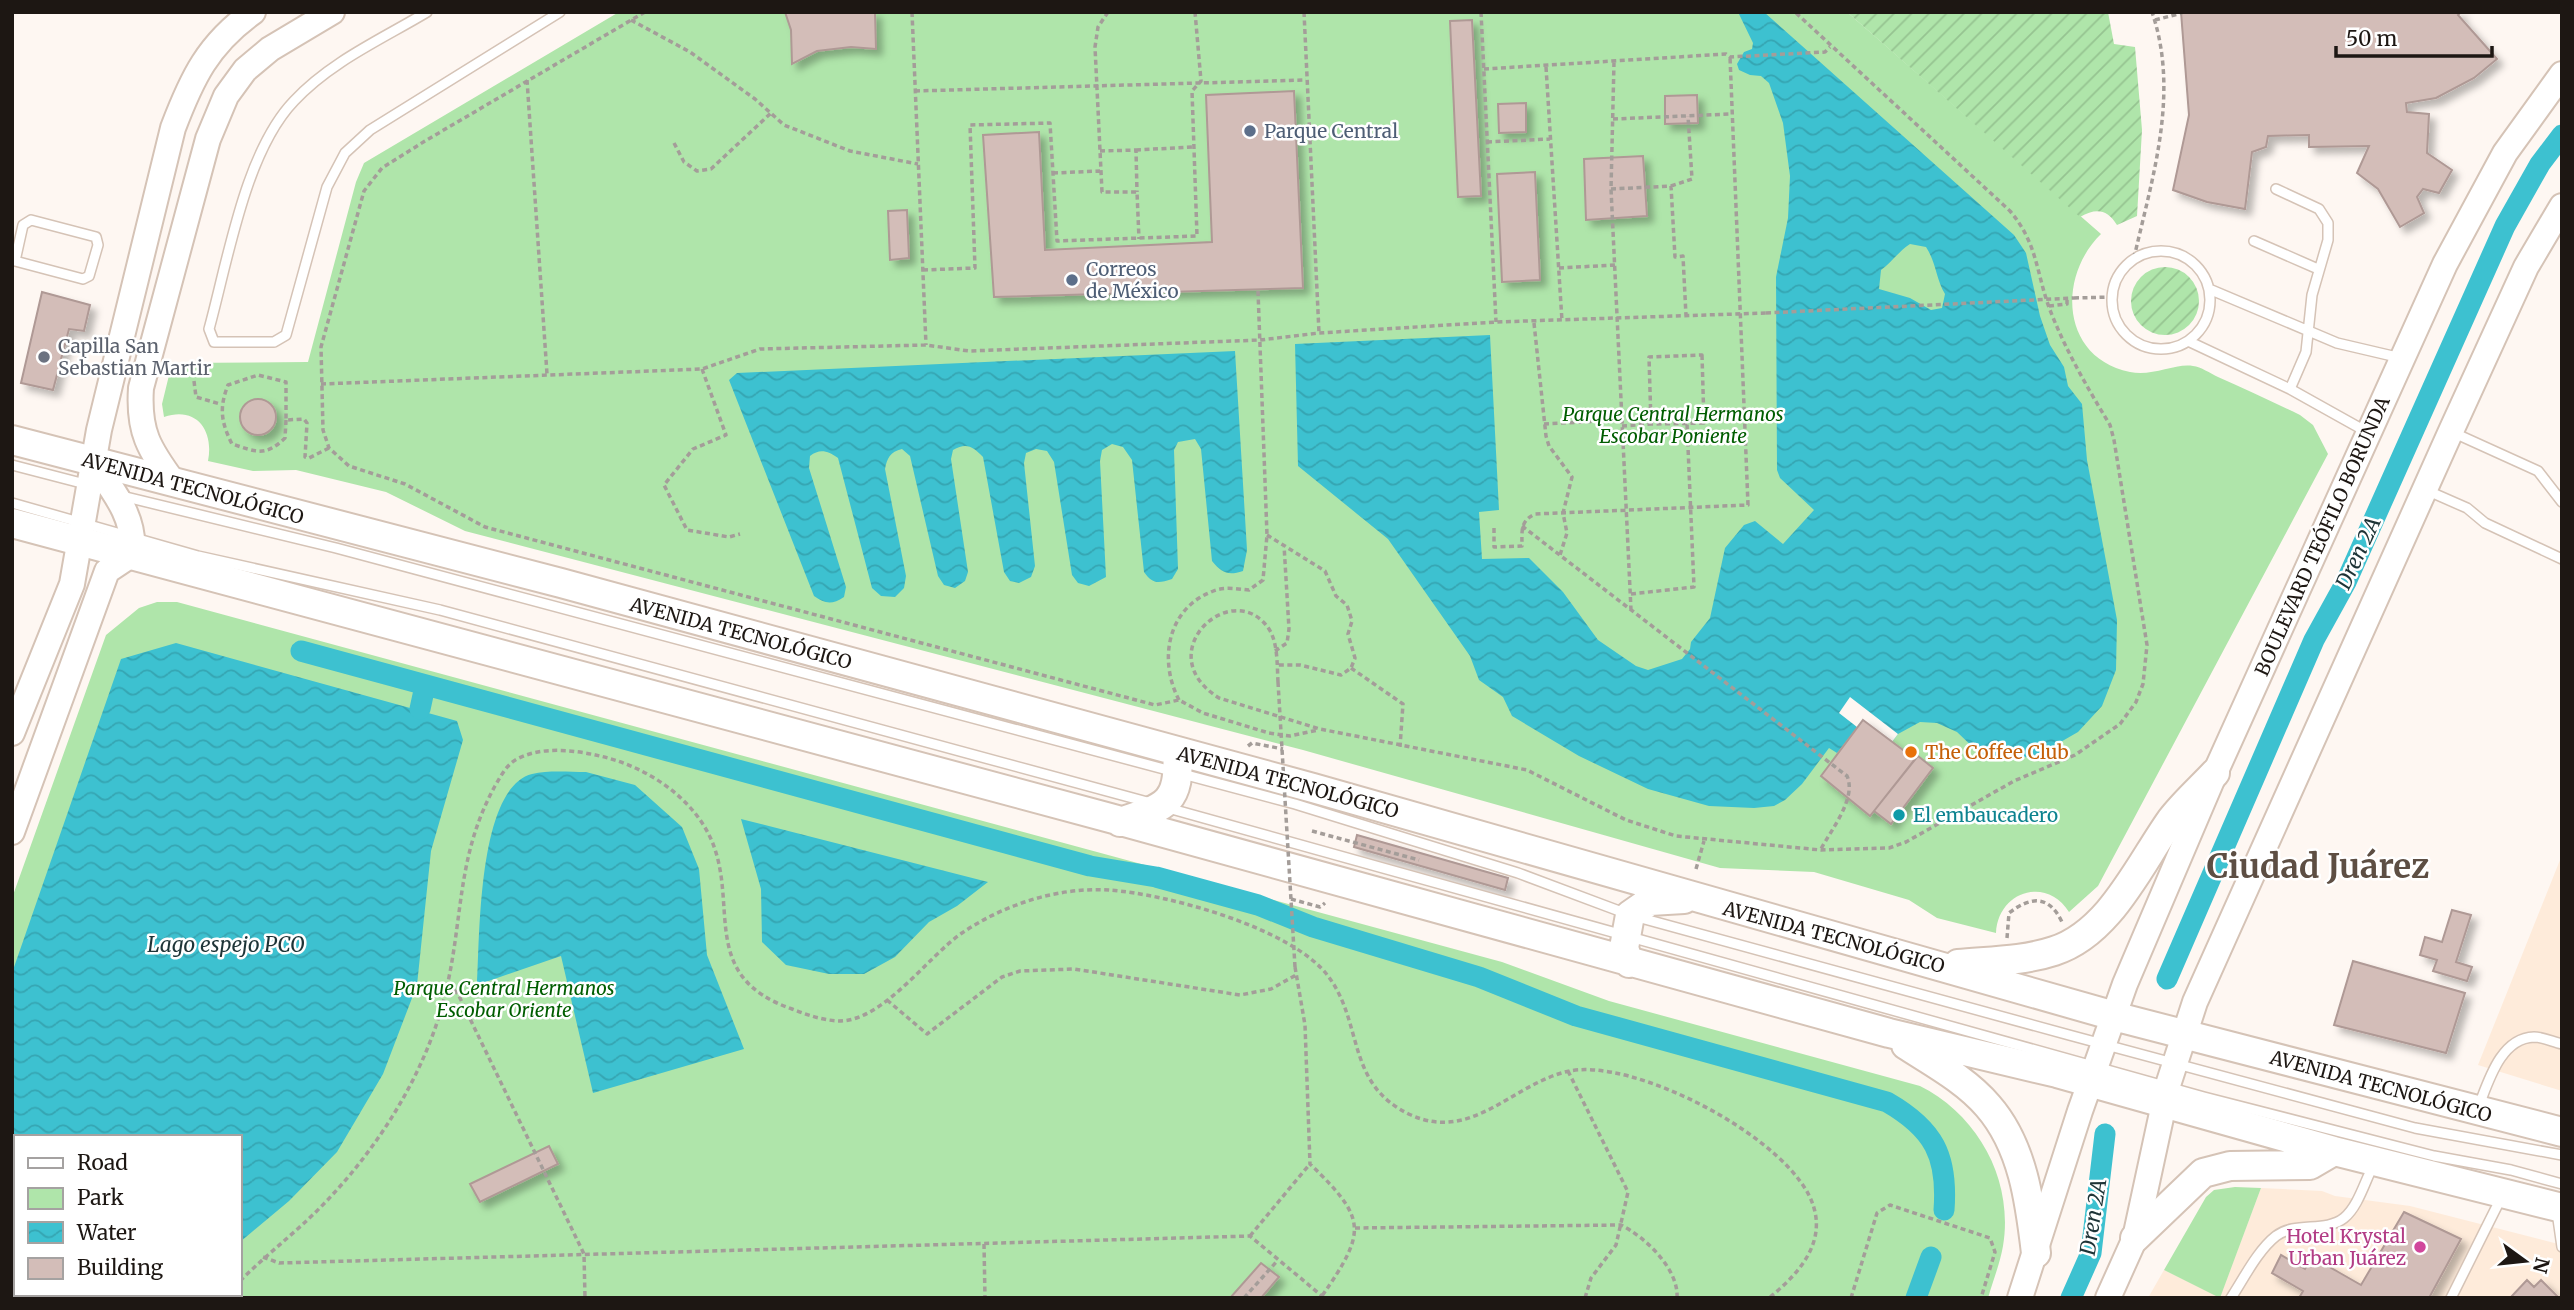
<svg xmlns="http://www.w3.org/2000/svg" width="2574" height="1310" viewBox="0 0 2574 1310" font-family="Merriweather,serif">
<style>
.commercial{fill:#feebda}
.green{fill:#afe5aa;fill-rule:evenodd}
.garden{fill:url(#garden-furrows)}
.water{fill:url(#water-waves);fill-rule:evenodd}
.pier{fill:#fef7f2}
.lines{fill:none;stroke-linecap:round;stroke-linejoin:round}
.canal{stroke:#3dc1d0;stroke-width:21}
.building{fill:#d3bdb8;stroke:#af9995;stroke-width:2;filter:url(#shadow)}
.lane-casing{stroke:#d5c3b6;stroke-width:12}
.secondary-casing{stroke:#d5c3b6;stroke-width:28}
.primary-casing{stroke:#d5c3b6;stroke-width:32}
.path{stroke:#a49d99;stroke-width:3.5;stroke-dasharray:5 3.5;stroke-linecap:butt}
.lane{stroke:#fff;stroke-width:9}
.secondary{stroke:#fff;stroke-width:24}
.primary{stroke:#fff;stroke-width:28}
.path-bridge{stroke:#a49d99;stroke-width:3.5;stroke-dasharray:5 3.5;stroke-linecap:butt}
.service-dot{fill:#5c6f8a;stroke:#fff;stroke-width:2.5}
.worship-dot{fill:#6b7280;stroke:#fff;stroke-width:2.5}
.food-dot{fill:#e8710a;stroke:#fff;stroke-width:2.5}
.culture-dot{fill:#0f9aa8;stroke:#fff;stroke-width:2.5}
.hotel-dot{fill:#d1479c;stroke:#fff;stroke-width:2.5}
.labels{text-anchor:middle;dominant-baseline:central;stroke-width:5;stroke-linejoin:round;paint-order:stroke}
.service-label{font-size:19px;fill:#4e5e75;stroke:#fff;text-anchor:start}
.worship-label{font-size:19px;fill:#5b616d;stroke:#fff;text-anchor:start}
.park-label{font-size:19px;font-style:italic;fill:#005d00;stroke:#fff}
.street-label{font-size:19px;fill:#1d1713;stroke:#fff}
.food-label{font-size:19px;fill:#c56008;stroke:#fff;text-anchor:start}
.culture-label{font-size:19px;fill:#0d838f;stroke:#fff;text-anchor:start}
.hotel-label{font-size:19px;fill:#b23c85;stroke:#fff;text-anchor:end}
.water-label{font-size:21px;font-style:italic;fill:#1e3437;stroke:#fff}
.town-label{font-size:33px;font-weight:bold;fill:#5d4e43;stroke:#fff}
</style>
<defs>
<pattern id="garden-furrows" width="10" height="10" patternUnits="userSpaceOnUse" patternTransform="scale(1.75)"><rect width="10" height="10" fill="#afe5aa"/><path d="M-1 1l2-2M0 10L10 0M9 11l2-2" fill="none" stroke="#96c491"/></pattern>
<pattern id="water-waves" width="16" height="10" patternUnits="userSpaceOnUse" patternTransform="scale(1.75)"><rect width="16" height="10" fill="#3dc1d0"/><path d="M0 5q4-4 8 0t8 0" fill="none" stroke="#35a5b2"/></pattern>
<filter id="shadow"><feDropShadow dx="6" dy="6" stdDeviation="3.5" flood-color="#0004"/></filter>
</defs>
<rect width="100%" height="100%" fill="#fef7f2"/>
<path class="commercial" d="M2562,855V1091L2478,1065Z
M2261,1188L2322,1191L2335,1196L2410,1206L2562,1245V1298H2148L2164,1270L2220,1297Z"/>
<path class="green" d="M619,12H1847L2101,234C2057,277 2061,358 2130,372C2152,377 2175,363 2193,366C2201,367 2210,373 2218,377C2245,389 2273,402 2300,415L2313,425L2328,454L2098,886L2069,912C2047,876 1998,891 1996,933L1937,918L1909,900L1814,872L1720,868L1303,750L465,531L386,492L296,470L253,471L208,461C214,431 197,406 164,417L162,404L172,363L308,362L356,182L364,163Z
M157,602H177L1502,962L1609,1001L1920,1086C1978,1115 2014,1180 2003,1246C2000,1263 1993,1281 1988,1298H12V898L106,635L139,608ZM16,1137H240V1294H16Z
M2235,1187L2261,1188L2220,1298L2164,1270L2206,1197L2214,1190Z"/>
<path class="garden" d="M1847,12H2108L2114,44L2135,47L2142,130L2137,216L2117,225C2107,209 2096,208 2080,217Z
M2131 301a34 34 0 1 1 68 0a34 34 0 1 1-68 0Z"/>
<path class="water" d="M1738,12H1764L2014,235L2026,253L2040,316L2050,345L2064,367L2068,386L2082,404L2087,460L2117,620L2116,670L2102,706L2078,732L2038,755L2021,758L1997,759L1979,753L1957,732L1937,723L1920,722L1898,734L1892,742L1863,720L1837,753L1829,748L1802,784L1785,800L1774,806L1754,808L1709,806L1648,789L1579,756L1512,716L1503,697L1479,680L1470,656L1388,539L1298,466L1295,344L1490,335L1499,510L1479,512L1482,559L1529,558L1563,592L1598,640L1636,666L1648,670L1682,659L1690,649L1691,642L1710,618L1725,548L1744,525L1755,521L1783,544L1814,510L1780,478L1777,470L1776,277L1788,218L1790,176L1783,123L1769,83L1761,76L1750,75L1739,70L1737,64L1744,52L1752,49L1753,43ZM1910,244L1926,247C1936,262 1936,279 1945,294L1942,308L1931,310L1910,298L1879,289L1881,270C1892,262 1898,252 1910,244Z
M1235,351L1247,550L1243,571C1228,576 1222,573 1212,561L1201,449L1195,439L1178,442L1174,450L1178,569L1172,579C1159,583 1153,585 1144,572L1132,460L1123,447L1112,444L1102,450L1100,461L1106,577L1089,586L1078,583L1072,575L1054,462L1047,451L1036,449L1026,453L1024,463L1035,566L1031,577L1019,583L1010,581L1004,572L983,457C973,447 967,442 953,450L951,459L968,572L965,581L955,588L944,585L938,576L910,456L902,449C890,452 887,458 885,469L906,576L904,588L895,597L881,596L872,588L838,458C828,451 820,448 810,456L809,468L846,587L844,597C832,605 825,604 814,596L729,380L737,373Z
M176,643L457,721L463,740L431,851L417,985L383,1074L337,1152L289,1201L240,1242V1137H16V1294H196L194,1298H12V973L121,659Z
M586,772L635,785L682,827L699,869L707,955L744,1049L593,1093L561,956L477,985C480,939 477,788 532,774C548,770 569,772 586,772Z
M741,819L988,882L957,906L929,922L895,957L864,974H829L786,965L762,942L761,889Z"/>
<path class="pier" d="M1850,697L1898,734L1892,742L1863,720L1857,727L1839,713Z"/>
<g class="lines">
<path class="canal" d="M301,651L1090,866L1156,877L1258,905L1313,927L1479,977L1576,1016L1887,1102C1934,1129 1948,1156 1944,1210
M420,709L425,686
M2167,979L2314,640L2346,582L2505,226L2540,164L2562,135
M1916,1298L1931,1257
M2071,1298L2091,1253L2105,1134"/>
</g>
<path class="building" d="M785,12H875L876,49L851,47L817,51L792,64L791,30Z
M2181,12H2461L2458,15L2497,59L2474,78L2436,98L2406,103L2407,112L2429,114L2427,153L2452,170L2439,193L2423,189L2417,197L2424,213L2400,227L2378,189L2357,173L2369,146L2309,147V135L2268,136L2266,147L2252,152L2245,209L2207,202L2173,190L2189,115Z
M1472,20L1481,196L1458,197L1450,21Z
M1294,91L1303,288L994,297L983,135L1039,132L1045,250L1212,242L1206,95Z
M1697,95L1698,123L1665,124V96Z
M1526,103V132L1499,133L1498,104Z
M1643,156L1647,216L1586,220L1584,159Z
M1535,172L1540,280L1502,282L1497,174Z
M907,210L909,258L890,260L888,211Z
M42,292L90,305L84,331L69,329L53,390L21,383Z
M240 417a18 18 0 1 1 36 0a18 18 0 1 1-36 0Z
M1863,720L1915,759L1870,816L1821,776Z
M1918,756L1933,768L1891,824L1874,811Z
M1357,835L1508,878L1505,890L1354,847Z
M2452,910L2471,915L2456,962L2472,967L2467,981L2433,971L2437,960L2420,955L2425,937L2442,942Z
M2353,961L2465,993L2446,1053L2334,1025Z
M549,1146L558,1164L480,1202L470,1184Z
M2404,1212L2461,1239L2429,1298H2299L2303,1291L2272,1273L2281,1255L2305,1269L2312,1257L2361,1285Z
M1261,1263L1279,1277L1261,1298H1230Z
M2527,1280L2534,1287L2541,1280L2559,1298H2510Z"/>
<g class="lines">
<g class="lane-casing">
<path id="lane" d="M427,12C382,39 330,62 294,101C245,152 228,260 209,329L214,342H274L286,335L327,187L345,153L370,130L560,12
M2276,189L2319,209L2328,223V240L2312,295L2306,352L2290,389
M31,220L96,237L98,245L89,276L83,279L15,261L23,225Z
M2254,241L2318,269
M2112 300a49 49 0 1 1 98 0a49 49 0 1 1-98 0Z
M2209,289L2337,343L2401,358
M2188,341L2290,389L2367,432
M2452,432L2538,471L2562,502
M12,465L89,485
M2426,490L2467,508L2485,523L2562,559
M122,496L336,548L1295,804L1518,873L1630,915L2069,1035L2415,1128L2562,1155
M12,503L198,556L440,610L1151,803
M1168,808L2204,1097L2434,1156L2511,1170L2562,1184
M2478,1108C2488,1083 2500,1038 2534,1037C2543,1037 2553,1042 2562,1044
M2557,1212L2562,1247
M2231,1298C2244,1278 2258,1250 2276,1236C2296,1221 2325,1233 2344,1218C2358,1207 2365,1181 2373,1166
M2451,1298L2502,1196"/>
</g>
<g class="secondary-casing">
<path id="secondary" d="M174,483C149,449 138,432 141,388L208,139L226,96L245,70L270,49L332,12
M12,733L72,584L99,430L173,128C192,78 208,44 253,12
M12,832L107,571L131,555C138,520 112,489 93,462
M2020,1298L2080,1111L2125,984L2215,773L2445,264L2505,153L2562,74
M2108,1298L2135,1238L2168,1085L2195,1002L2451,431L2526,267L2562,206"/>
</g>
<g class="primary-casing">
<path id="primary" d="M12,440L561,583L1313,788L2125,1019L2562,1132
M12,523L1110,818L1889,1033L2057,1073L2334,1151L2562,1208
M1120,822C1166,807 1181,803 1177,751
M1629,963L1624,948L1630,915L1650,901L1684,899
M1958,964C1990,961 2024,961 2054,951C2110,933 2139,865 2171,820C2184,803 2201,788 2215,773
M1906,1045C1934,1063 1967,1081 1988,1106C2023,1146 2030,1202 2036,1253
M2135,1238L2203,1173L2230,1166L2310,1165L2334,1151"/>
</g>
<path class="path" d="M645,12L425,141L382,168L364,191L321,347L323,430L329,448L349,466L405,484L485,527L1155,705L1179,700L1203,713L1269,733L1290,736L1318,730
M912,12L926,345
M1108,12L1098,27L1095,47L1102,192H1137L1139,239
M1304,12L1319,333
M1481,12L1496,322
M631,20L690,52L755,99L784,125L850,151L918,164
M2155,20L2182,13
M1614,62L1611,189L1631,610
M1546,67L1562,321
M1484,69L1726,54L1730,57L1825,52L1830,47
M527,80L547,374
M915,91L1306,80
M1613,119L1731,114
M1487,142L1550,139
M674,143L684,162L697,171L711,169L771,113
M1136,150L1193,147
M1100,151L1136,150L1137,192
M1053,173L1100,171
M1671,186L1692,179L1688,116
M1611,189L1671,186L1675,257L1683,256L1686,316
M2134,258C2152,178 2180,94 2152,12
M1559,268L1615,265
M923,270L975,268L970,125L1050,123L1057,241L1197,236L1192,91L1201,81L1195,12
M2074,298L2112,297
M2049,306L2067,304V298
M1534,323L1546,436L1549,446L1572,477L1563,513L1567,533L1560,555
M1702,355L1704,423L1651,424L1649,357Z
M702,369L726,435L693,449L664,485L687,530L729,537L740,534
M194,381L196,397L220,404
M321,384L702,369L760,349L926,345L969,351L1260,340L1319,333L1496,322L1766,313
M286,420L285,438C265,457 257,452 232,444C221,422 219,408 228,385L258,375L286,382V420L304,419L307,423L305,457L309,458L329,448
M1544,424L1621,420
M1622,426L1651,424
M1522,526L1847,776C1857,798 1831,830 1821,849
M1494,528V547L1522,546C1522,531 1520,521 1535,514L1748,505L1730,57
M1267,535L1325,571L1336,596L1347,605L1352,621L1348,634L1355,658L1351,668L1341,675L1300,665H1277
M1631,594L1694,587L1687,424
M1275,651L1287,643L1289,629L1284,545
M1351,668L1403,704L1400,747
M1278,682C1277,665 1278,643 1269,629C1233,575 1147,653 1219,698L1320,729L1527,770L1626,820L1676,836L1821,850L1889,848L1906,842L2014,781L2075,755L2120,724L2136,702L2143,684L2147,645L2114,440L2110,425C2087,387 2066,351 2050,310C2036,273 2038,244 2010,211L1795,12
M1179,700C1159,662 1166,610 1211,592C1223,586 1236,589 1249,590L1263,580L1267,535L1258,291
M1248,746L1252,743L1283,749
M1312,831L1419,860
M1696,869L1704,841
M1291,899L1320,907L1325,903
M2007,938L2009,913C2031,896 2049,895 2062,922
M1295,967L1305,1025L1310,1164C1367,1219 1367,1231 1322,1296
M448,984L458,994L584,1254L585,1298
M887,1000L927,1034L1002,977L1020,971L1074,969L1240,995L1271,989L1296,975
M1568,1071L1628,1192L1616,1245L1591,1278L1585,1298
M1355,1228L1621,1225C1645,1237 1679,1269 1677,1298
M1250,1236L1309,1165
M984,1244L985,1298
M263,1257L279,1263L1250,1236L1322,1296
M240,1281C260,1261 281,1244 302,1225C370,1163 429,1074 448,982C463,912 458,853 495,786C501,776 506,765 517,759C542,746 574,750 600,756C644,766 691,795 711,839C740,905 697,976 792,1009C807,1015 822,1020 838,1021C883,1022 927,957 962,933C1005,904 1058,887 1109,890C1167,894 1292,928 1328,976C1364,1023 1345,1085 1411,1115C1471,1142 1511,1086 1565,1072C1631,1054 1796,1141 1814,1208C1825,1246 1796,1276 1769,1298
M226,1298L228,1294
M1244,1298L1278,1260
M1851,1298L1877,1213L1890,1205L1990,1238L1995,1252L1981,1298"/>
<use href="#lane" class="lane"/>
<use href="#secondary" class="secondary"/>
<use href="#primary" class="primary"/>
<path class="path-bridge" d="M1766,313L2074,298
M1278,682L1295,967"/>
</g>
<g class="service-dot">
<circle cx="1250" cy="131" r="7"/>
<circle cx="1072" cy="280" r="7"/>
</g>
<circle class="worship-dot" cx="44" cy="357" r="7"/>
<circle class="food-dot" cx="1911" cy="752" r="7"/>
<circle class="culture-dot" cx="1899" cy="815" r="7"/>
<circle class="hotel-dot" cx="2420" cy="1247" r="7"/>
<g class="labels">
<g class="service-label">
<text x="1264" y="131">Parque Central</text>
<text x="1086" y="269">Correos<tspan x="1086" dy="22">de México</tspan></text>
</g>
<g class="worship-label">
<text x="58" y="346">Capilla San<tspan x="58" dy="22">Sebastian Martir</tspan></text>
</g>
<g class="park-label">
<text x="1673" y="414">Parque Central Hermanos<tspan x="1673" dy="22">Escobar Poniente</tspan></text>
<text x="504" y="988">Parque Central Hermanos<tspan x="504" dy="22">Escobar Oriente</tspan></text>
</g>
<g class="street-label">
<text transform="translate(193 488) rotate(15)">AVENIDA TECNOLÓGICO</text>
<text transform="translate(2322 536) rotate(-66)">BOULEVARD TEÓFILO BORUNDA</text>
<text transform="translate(741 633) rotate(15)">AVENIDA TECNOLÓGICO</text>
<text transform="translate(1288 782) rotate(15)">AVENIDA TECNOLÓGICO</text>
<text transform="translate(1834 937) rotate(15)">AVENIDA TECNOLÓGICO</text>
<text transform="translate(2381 1086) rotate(15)">AVENIDA TECNOLÓGICO</text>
</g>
<g class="food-label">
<text x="1925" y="752">The Coffee Club</text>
</g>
<g class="culture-label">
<text x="1913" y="815">El embaucadero</text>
</g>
<g class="hotel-label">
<text x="2406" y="1236">Hotel Krystal<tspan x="2406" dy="22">Urban Juárez</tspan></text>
</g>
<g class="water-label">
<text transform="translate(2358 553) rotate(-65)">Dren 2A</text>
<text x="226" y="944">Lago espejo PCO</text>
<text transform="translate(2093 1217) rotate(-81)">Dren 2A</text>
</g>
<g class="town-label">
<text x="2318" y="866">Ciudad Juárez</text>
</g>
</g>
<rect width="2574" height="1310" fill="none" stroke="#1d1713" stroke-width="28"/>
<rect x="14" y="1135" width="228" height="161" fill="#ffffff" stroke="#a5a2a1" stroke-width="2"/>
<rect x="28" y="1158" width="35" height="10" fill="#ffffff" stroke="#a5a2a1" stroke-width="2"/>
<text x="77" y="1170" font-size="21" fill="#1d1713">Road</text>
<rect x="28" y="1188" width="35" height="21" fill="#afe5aa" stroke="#a5a2a1" stroke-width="2"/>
<text x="77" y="1205" font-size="21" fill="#1d1713">Park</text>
<rect x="28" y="1222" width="35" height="21" fill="url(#water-waves)" stroke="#a5a2a1" stroke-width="2"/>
<text x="77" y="1240" font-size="21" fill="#1d1713">Water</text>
<rect x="28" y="1258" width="35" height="21" fill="#d3bdb8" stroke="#a5a2a1" stroke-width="2"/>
<text x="77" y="1275" font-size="21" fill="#1d1713">Building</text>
<g transform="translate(2525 1261) rotate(105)" stroke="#ffffff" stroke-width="5" paint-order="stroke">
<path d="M0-5L12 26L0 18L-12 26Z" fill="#1d1713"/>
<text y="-10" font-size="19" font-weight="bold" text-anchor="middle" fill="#1d1713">N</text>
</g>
<path d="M2336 46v10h156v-10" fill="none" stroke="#1d1713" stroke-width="3.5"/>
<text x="2346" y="46" font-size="21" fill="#1d1713" stroke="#ffffff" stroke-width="5" paint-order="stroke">50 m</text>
</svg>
